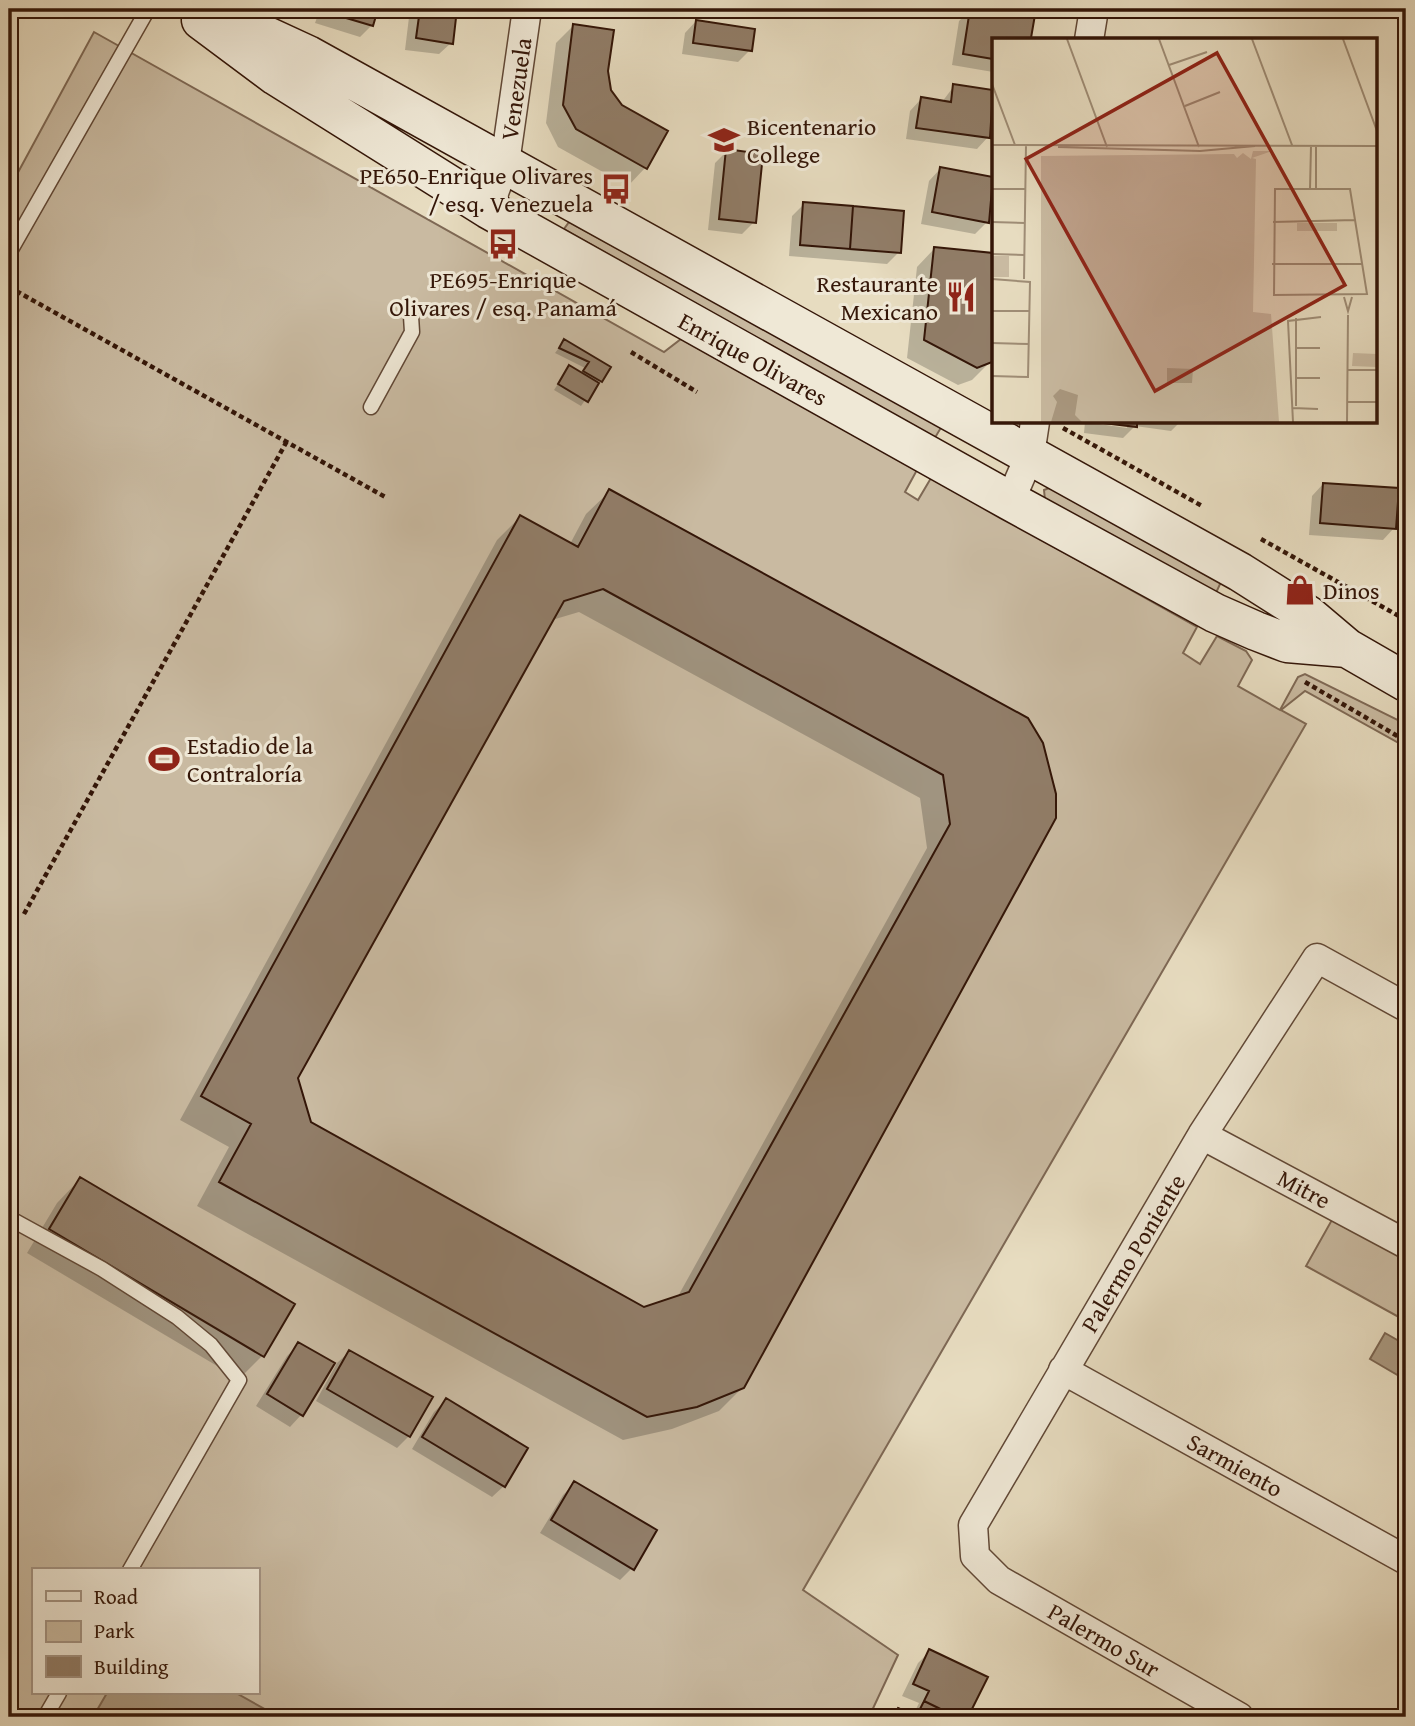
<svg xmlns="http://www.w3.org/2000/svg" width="1415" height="1726" viewBox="0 0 1415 1726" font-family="'Gentium Book Plus',serif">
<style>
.green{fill:#c9baa1;stroke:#7e6854;stroke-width:2;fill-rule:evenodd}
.water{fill:#aa9981;stroke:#7b6551;stroke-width:2}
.shadow{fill:#0003;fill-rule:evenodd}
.building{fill:#917d68;stroke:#341608;stroke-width:2;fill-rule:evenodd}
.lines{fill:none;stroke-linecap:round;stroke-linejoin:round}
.lane-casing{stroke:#614836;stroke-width:17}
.street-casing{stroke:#614836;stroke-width:31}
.secondary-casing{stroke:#341608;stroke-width:41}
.path{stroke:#341608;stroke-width:4.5;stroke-dasharray:5 3.5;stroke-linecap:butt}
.lane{stroke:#efe8d6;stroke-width:14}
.street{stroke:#efe8d6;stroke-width:28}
.secondary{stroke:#efe8d6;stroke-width:38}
.labels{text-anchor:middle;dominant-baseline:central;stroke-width:6;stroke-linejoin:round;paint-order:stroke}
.street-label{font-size:24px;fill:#341608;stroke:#efe8d6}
.poi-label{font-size:24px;fill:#341608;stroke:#efe8d6;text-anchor:start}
.inset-road{fill:none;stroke:#9f8d76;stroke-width:2}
.view{fill:#8f2418;fill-opacity:0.15;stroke:#8f2418;stroke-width:3.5}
.inset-edge{fill:none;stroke:#341608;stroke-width:3.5}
</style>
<rect width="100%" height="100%" fill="#e7dcc0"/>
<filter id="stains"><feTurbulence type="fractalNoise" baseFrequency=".00286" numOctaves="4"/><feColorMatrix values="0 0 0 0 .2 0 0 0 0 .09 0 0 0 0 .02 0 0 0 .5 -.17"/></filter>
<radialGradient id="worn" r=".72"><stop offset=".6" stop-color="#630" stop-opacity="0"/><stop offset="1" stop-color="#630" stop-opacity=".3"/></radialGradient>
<path class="green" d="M94,32L664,352L681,339L917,470L905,492L918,500L931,478L1197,627L1183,653L1200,664L1217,636L1246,651L1252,660L1238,686L1280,710L1298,677L1305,674L1406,724V747L1305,691L1281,710L1306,724L803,1590L898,1655L869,1717H9V189ZM33,1570H257V1693H33Z
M569,222L942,426L933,441L564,229Z
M1052,487L1221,582L1215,595L1045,500L1044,490Z
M1333,1218L1406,1258V1321L1306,1266Z"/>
<path class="water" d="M1385,1333L1406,1345V1380L1370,1359Z
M107,1693H236L279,1717H93Z"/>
<path class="shadow" d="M320,9H376L372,25L360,37L315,23Z
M410,9H456L451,43L439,54L405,50Z
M618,9H649L646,13Z
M971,9H1034L1026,40H993V72L952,65L959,21Z
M696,21L750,50L738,62L682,54L685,33Z
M573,26L620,106L666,132L645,168L628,186L558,147L546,123L556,43Z
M954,86L993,92L988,137L977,149L906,139L910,111L921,99L942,102Z
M727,151L754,222L742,234L708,230L715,163Z
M940,169L993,179L987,222L975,234L921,224L929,181Z
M804,204L899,252L887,264L789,256L792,216Z
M934,249L993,255L990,362L972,380L958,385L907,358L917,267Z
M564,341L608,367L581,406L554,390L569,367L581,374L585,368L555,353Z
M1085,422L1127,428V424L1107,422H1180L1171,431L1135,426L1123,438L1084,433Z
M1323,484L1394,528L1383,540L1309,535L1312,496Z
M610,491L1026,720L743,1387L719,1411L672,1429L623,1440L197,1206L229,1147L180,1120L497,540L520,517L570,544L586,514ZM579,612L920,798L927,848L677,1298L644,1309L310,1123L296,1078L552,620Z
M80,1179L262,1356L239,1379L27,1253L57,1203Z
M299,1344L301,1415L290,1427L256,1406L287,1356Z
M349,1352L409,1436L397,1448L316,1401L337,1363Z
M446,1400L504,1486L492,1497L412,1449L434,1412Z
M574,1484L632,1568L620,1580L540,1533L563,1495Z
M930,1651L985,1678L966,1717H891L898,1710L912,1717L919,1703L902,1696L918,1663Z"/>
<path class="building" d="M327,9H378L373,26L326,12Z
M420,9H457L453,44L416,38Z
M970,9H1036L1031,38L993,40V59L963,54Z
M696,20L755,29L752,51L693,43Z
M573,24L614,30L608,71L611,90L622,105L668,131L647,169L576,129L563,105Z
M953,84L993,90L990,138L916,128L921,97L951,102Z
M726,149L763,154L756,223L719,219Z
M940,167L993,177L989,223L932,212Z
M803,202L853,206L850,249L800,245Z
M853,206L904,211L901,253L850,249Z
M934,247L993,253L992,362L977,368L924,340Z
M564,339L611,367L602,382L583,371L589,362L559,348Z
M569,365L599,383L588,402L558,384Z
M1095,422H1137V427Z
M1323,483L1399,488L1396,529L1320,523Z
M609,489L1028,718L1043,743L1056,794V818L744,1388L697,1407L647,1417L219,1182L251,1124L201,1096L520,515L578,547ZM603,589L943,775L950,824L689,1292L644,1307L311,1122L298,1078L564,601Z
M80,1177L295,1304L264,1357L49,1229Z
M298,1342L335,1363L303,1416L267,1394Z
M349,1350L433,1397L410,1437L327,1389Z
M446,1398L528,1448L505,1487L422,1437Z
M574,1481L657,1530L634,1570L551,1520Z
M929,1649L988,1677L968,1717H957L924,1701L929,1691L913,1684Z
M924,1701L957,1717H916Z
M898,1708L916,1717H893Z"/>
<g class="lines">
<g class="lane-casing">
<path id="lane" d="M9,253L148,9
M371,407L412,332L411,316
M9,1218L102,1269L177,1317L211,1345L239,1380L130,1570
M45,1717L59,1693"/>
</g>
<g class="street-casing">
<path id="street" d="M1089,40L1094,9
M488,209L505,163L527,9
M1010,501L1030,455L1035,422
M1202,1135L1406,1244
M1063,1370L1406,1560
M1239,1717L999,1580L975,1556L973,1525L1202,1135L1317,958L1406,1007"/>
</g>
<g class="secondary-casing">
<path id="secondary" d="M208,9L308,55L1240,572L1308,615L1347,648L1406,682
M201,20L276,76L488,209L1010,501L1215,613L1256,631L1287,643L1347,648"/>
</g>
<path class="path" d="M9,287L387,498
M631,352L697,392
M1063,428L1202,506
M1261,539L1406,620
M1305,682L1406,741
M24,914L287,441"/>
<use href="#lane" class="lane"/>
<use href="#street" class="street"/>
<use href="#secondary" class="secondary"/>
</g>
<defs>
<g id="school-bare" transform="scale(2.415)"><path d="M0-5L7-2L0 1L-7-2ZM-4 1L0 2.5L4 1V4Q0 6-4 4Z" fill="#8f2418" stroke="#efe8d6" stroke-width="2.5" paint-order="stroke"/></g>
<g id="bus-bare" transform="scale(2.415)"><path d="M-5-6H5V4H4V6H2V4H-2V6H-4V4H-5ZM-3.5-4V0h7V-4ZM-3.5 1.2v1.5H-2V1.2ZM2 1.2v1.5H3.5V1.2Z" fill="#8f2418" stroke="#efe8d6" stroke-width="2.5" paint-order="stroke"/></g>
<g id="restaurant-bare" transform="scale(2.415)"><path d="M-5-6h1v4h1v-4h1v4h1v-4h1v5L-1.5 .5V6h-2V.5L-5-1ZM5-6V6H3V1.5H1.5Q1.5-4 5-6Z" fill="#8f2418" stroke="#efe8d6" stroke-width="2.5" paint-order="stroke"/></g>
<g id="shop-bare" transform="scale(2.415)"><path d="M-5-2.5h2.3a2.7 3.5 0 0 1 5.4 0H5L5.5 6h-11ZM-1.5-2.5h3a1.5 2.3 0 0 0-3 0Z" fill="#8f2418" stroke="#efe8d6" stroke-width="2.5" paint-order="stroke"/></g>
<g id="stadium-bare" transform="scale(2.415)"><path d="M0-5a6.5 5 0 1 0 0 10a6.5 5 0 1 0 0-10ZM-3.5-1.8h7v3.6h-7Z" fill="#8f2418" stroke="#efe8d6" stroke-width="2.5" paint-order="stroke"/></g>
</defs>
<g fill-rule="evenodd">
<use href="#school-bare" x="724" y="140"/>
<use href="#bus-bare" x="616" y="189"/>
<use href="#bus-bare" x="503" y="244"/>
<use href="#restaurant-bare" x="961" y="297"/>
<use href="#shop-bare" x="1300" y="590"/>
<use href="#stadium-bare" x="164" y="759"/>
</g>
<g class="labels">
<g class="street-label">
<text transform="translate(516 89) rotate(-82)">Venezuela</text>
<text transform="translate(753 359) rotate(29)">Enrique Olivares</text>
<text transform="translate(1304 1189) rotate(28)">Mitre</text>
<text transform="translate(1133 1253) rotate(-59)">Palermo Poniente</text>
<text transform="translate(1235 1465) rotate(29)">Sarmiento</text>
<text transform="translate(1104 1640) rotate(30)">Palermo Sur</text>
</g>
<g class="poi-label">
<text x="747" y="126">Bicentenario<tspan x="747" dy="28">College</tspan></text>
<text x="593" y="175" text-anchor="end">PE650-Enrique Olivares<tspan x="593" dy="28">/ esq. Venezuela</tspan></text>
<text x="503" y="279" text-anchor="middle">PE695-Enrique<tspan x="503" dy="28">Olivares / esq. Panamá</tspan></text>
<text x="938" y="283" text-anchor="end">Restaurante<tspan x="938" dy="28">Mexicano</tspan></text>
<text x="1323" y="590">Dinos</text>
<text x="187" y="745">Estadio de la<tspan x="187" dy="28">Contraloría</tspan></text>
</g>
</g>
<g transform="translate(992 38)">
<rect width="385" height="385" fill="#e7dcc0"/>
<path d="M261,113H280L260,120L264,121L261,274L279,276L287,384H49V118L242,116L245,120L251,115L259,121ZM305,185H345V193H305ZM0,218H17V239H0ZM361,315L385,316V329L360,328Z" fill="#c9baa1"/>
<path d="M175,330L201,331L200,345H175ZM68,351L86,357L83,377L90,384H59L65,364L61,358Z" fill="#aa9981"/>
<path class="inset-road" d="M75,1L115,109M167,1L207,109M260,1L300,107M351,1L385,93M177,27L215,14M0,46L23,107M193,68L228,54M0,107L385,108M324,108V151M66,109L208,113L263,108M0,151H33M283,151H358L375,256L282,257ZM318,151L319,108M0,184L33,185M281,184L363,182M0,216L32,217M280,226H371M0,241L38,244L36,339L0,338M32,241L34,107M352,259L356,273L360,259M0,273H37M0,305L37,306M305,310H328M356,332H385M303,340H328M356,364H385M304,368V280M301,370L326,371M301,384L296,283L329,279M355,384L356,277"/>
<path class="view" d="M225,15L353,247L163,353L34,121Z"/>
<rect width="385" height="385" class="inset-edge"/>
</g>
<rect width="1415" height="1726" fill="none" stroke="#e7dcc0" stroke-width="35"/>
<rect x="10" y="10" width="1394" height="1705" fill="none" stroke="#341608" stroke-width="3.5"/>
<rect x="18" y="18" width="1380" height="1691" fill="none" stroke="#341608" stroke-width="2"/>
<rect x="32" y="1568" width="228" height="126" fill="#efe8d6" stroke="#a49484" stroke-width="2"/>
<rect x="46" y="1591" width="35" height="10" fill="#efe8d6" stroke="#a49484" stroke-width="2"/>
<text x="94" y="1604" font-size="21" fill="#341608">Road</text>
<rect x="46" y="1621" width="35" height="21" fill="#c9baa1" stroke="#a49484" stroke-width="2"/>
<text x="94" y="1638" font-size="21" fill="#341608">Park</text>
<rect x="46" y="1656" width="35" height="21" fill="#917d68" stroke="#a49484" stroke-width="2"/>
<text x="94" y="1674" font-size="21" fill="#341608">Building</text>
<rect width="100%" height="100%" filter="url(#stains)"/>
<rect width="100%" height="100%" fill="url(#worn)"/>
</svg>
